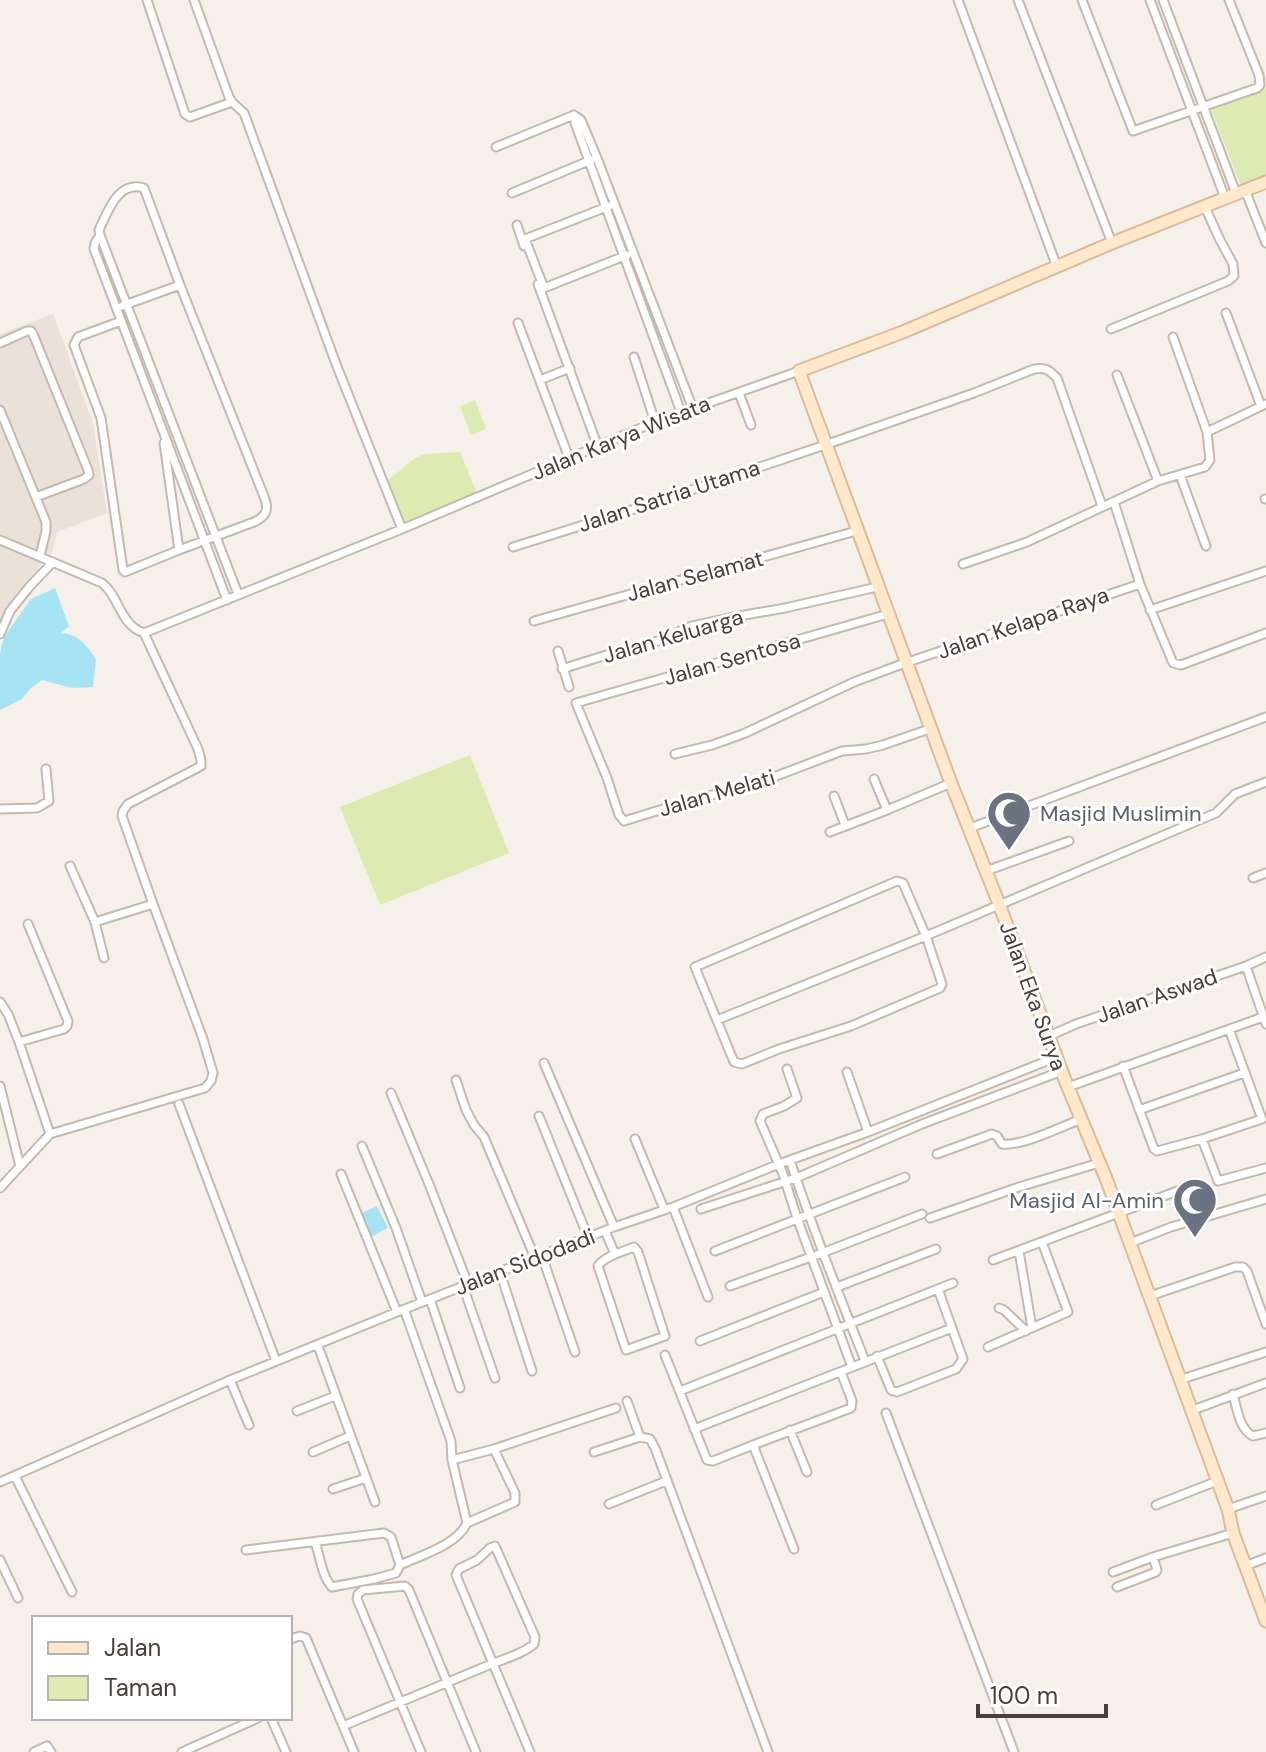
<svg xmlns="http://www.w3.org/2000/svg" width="1266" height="1752" viewBox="0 0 1266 1752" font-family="'DM Sans',sans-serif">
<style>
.residential{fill:#eae1d8}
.green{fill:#ddebb2}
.water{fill:#a6e4f3}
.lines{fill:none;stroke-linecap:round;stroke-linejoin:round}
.street-casing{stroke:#c5b9af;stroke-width:11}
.secondary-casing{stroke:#dabc9b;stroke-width:15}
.street{stroke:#fff;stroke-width:7}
.secondary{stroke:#ffe8cb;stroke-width:11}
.labels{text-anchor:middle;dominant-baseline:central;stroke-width:6;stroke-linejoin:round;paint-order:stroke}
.street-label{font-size:22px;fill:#4a3f38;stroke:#fff}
.worship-label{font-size:22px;fill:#5b616d;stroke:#fff;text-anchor:start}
</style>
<rect width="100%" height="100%" fill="#f6f0ea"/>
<path class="residential" d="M53,314L93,423L107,513L57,532L52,552L16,594L0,626V334Z"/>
<path class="green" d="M1264,86L1266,90V175L1241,186L1211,109Z
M475,400L486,429L471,435L460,406Z
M460,452L477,493L404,522L387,481L415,458L425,454Z
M470,755L509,853L380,905L340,807Z"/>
<path class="water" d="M55,588L69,626L61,633C80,635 86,645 96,659L93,687L72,688L42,680L31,688L22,699L0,710V653L4,637L31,599Z
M377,1206L388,1228L371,1237L360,1214Z"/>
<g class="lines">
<g class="street-casing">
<path id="street" d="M147,0L185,114L190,117L232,102
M194,0L229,97L232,102L244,113L336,364L402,529
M958,0L1057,267
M1018,0L1112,243
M1082,0L1133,131L1257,88L1260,85L1259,75L1229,0
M1150,0L1225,198
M1163,0L1236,193
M574,115L581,120L597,158L693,409
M574,115L575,123L681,412
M496,147L574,115
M1245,190L1266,243
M512,193L591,160
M609,206L525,239L544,288L627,255
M517,225L524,246
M100,235L99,230C108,211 118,180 144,188L180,285L265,499C269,511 265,517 254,522L179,550L164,443
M538,284L598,447
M122,306L180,285
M1226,313L1261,406
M121,321L78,337L74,345L101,418L123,570L125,572L179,550
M518,323L569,458
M1111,329L1228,281L1234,276L1233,264L1220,240L1205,207
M1173,337L1207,432
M0,343L27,331H31L33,334L88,470L89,475L84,479L36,497
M634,357L655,422
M1117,375L1158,481
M540,380L570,368
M739,393L751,425
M0,410L46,522V531L40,556
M1180,475L1206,546
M1265,499H1266
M1114,502L1140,584L1173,663L1181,665L1266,633
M0,540L102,583C120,597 119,624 144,633L402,529L655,422L799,371
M513,547L641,507L825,445L974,393L1034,369C1046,367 1049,370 1057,378L1102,506
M963,564L1027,542L1158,481L1205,467L1210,460L1207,432L1266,404
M227,600L94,249L95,243L100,235L238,594
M1150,610L1266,571
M888,614L576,703L607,778L619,815L624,821L699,798L750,786L842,751L866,749L883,745L932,728
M534,621L856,531
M0,634L10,611L30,586L53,562
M558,651L569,687
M562,669L622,650L670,638L683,629L692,626L733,617L785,608L877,587
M675,754L712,745L743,734L854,682L905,663L1140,584
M874,779L887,810
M834,796L845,825
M0,809L37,808L49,801L46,769
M970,828L1266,717
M830,832L887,810L951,783
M70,866L95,922L104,958
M986,871L1069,841
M1253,878L1266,873
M897,881L903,883L926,936L942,984L940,988L851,1026L779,1049L742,1064L734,1062L695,967Z
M95,922L153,904
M1246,966L1266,1024
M0,1002L8,1014L19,1042L50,1134
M717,1020L926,936L1216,813L1235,794L1266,782
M1049,1036L1076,1024L1246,966L1266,957
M19,1042L64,1029L67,1026L68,1021L28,924
M544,1063L614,1227
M1123,1066L1154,1149L1157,1151L1202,1139L1262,1119L1229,1029
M787,1069L797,1098L784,1106L763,1114L760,1121L783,1174L797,1218L852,1367
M847,1072L868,1132
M456,1080L466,1110L474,1125L484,1137L535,1258
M0,1086L20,1166
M1068,1087L1263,1017
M391,1093L429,1184L468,1284
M179,1104L276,1361
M1139,1110L1244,1073
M539,1116L588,1237
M635,1139L664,1209
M1202,1139L1218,1181L1266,1168
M362,1146L396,1228L422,1302
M937,1154L992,1134L997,1136L1002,1144C1021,1147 1062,1126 1082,1119
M790,1160C812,1228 839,1294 865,1361
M341,1174L397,1312
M0,1188L50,1134L205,1088L211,1081L213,1073L203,1039L153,904L122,816L123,811L128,804L201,766V760L198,749L144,633
M673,1207L708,1297
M701,1209L796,1178L922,1124L1062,1071
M930,1218L1016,1188L1099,1163
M605,1231L615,1254
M1130,1243L1171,1227L1266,1199
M634,1247L638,1252L665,1336L626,1350L598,1266C605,1256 622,1252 634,1247Z
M715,1251L905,1177
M1019,1251L1032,1328
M542,1256L575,1352
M993,1260L1188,1187
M500,1272L532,1371
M463,1286L495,1378
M730,1286L822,1253L922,1214
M837,1287L936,1249
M1150,1296L1235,1267H1243L1247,1271L1266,1324
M430,1299L460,1388
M999,1308L1004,1310L1026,1331
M404,1309L451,1441L452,1460L467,1523
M700,1341L824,1292
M318,1346L375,1502
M988,1347L1068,1312L1042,1242
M665,1355L707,1460L713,1461L753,1445L794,1549
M877,1356L891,1390L897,1392L956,1369L963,1359L938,1289
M1182,1379L1266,1352
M230,1380L249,1425
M680,1391L953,1283
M1233,1394C1237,1408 1239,1429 1253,1436L1266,1433
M627,1401L640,1437L650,1439L655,1448L768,1752
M1193,1410L1266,1383
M297,1411L335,1396
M886,1413L1014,1752
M694,1429L952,1328
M790,1430L807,1472
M753,1445L851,1408L852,1401L841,1372
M313,1452L350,1436
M594,1452L640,1437
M452,1460L494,1449L616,1408
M15,1476L72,1592
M0,1482L230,1380L397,1312L614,1227L673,1207L779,1164L868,1132L1057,1057
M333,1489L366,1478
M609,1504L666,1481
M1156,1505L1217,1481
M1228,1509L1266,1496
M315,1542C320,1556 322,1577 332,1587L374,1579L396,1573L400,1565C422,1555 457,1545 467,1523L515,1502V1493L494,1449
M246,1550L384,1533L391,1537L400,1565
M0,1560L18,1598
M1245,1566L1266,1558
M1113,1572L1153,1557L1233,1533
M1117,1587L1156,1572L1157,1570L1153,1557
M290,1639L300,1636L306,1638L354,1752
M271,1718L286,1752
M343,1726C392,1706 440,1685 489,1665C503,1659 523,1654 534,1644L535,1637L495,1546L490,1548L477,1560L459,1569L456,1575L530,1752
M34,1752L47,1746L51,1752
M182,1752L258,1718
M421,1752L357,1599L358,1594L363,1590L405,1586L409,1590L476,1752"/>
</g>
<g class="secondary-casing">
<path id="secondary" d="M1266,182L1112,243L903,332L799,371L951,783L999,904L1065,1080L1107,1181L1228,1509L1233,1533L1266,1621"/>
</g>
<use href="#street" class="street"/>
<use href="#secondary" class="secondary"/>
</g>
<defs>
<g id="mosque-pin" transform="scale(2.3)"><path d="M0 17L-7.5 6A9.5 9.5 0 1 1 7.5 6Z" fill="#6b7280" stroke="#fff"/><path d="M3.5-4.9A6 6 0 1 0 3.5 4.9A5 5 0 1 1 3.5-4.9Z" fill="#fff"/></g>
</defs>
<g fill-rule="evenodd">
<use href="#mosque-pin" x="1009" y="813"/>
<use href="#mosque-pin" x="1195" y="1200"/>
</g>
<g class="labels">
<g class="street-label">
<text transform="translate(621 438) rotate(-22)">Jalan Karya Wisata</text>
<text transform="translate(669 496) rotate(-18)">Jalan Satria Utama</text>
<text transform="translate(695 576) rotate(-15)">Jalan Selamat</text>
<text transform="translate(1023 623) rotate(-19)">Jalan Kelapa Raya</text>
<text transform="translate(673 636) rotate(-16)">Jalan Keluarga</text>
<text transform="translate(732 659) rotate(-16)">Jalan Sentosa</text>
<text transform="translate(717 793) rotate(-16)">Jalan Melati</text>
<text transform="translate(1033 996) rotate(70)">Jalan Eka Surya</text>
<text transform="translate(1157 996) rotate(-19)">Jalan Aswad</text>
<text transform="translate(525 1262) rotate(-21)">Jalan Sidodadi</text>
</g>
<g class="worship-label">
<text x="1040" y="813">Masjid Muslimin</text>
<text x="1164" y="1200" text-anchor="end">Masjid Al-Amin</text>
</g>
</g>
<rect x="32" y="1616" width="260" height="104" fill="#ffffff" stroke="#b7b2af" stroke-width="2"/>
<rect x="48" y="1642" width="40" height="12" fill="#ffe8cb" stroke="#b7b2af" stroke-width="2"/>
<text x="104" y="1656" font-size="24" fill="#4a3f38">Jalan</text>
<rect x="48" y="1676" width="40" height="24" fill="#ddebb2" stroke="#b7b2af" stroke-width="2"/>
<text x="104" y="1696" font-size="24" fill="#4a3f38">Taman</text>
<path d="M978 1704v12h128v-12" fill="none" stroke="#4a3f38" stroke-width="4"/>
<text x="990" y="1704" font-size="24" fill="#4a3f38" stroke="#ffffff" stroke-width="6" paint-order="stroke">100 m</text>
</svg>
